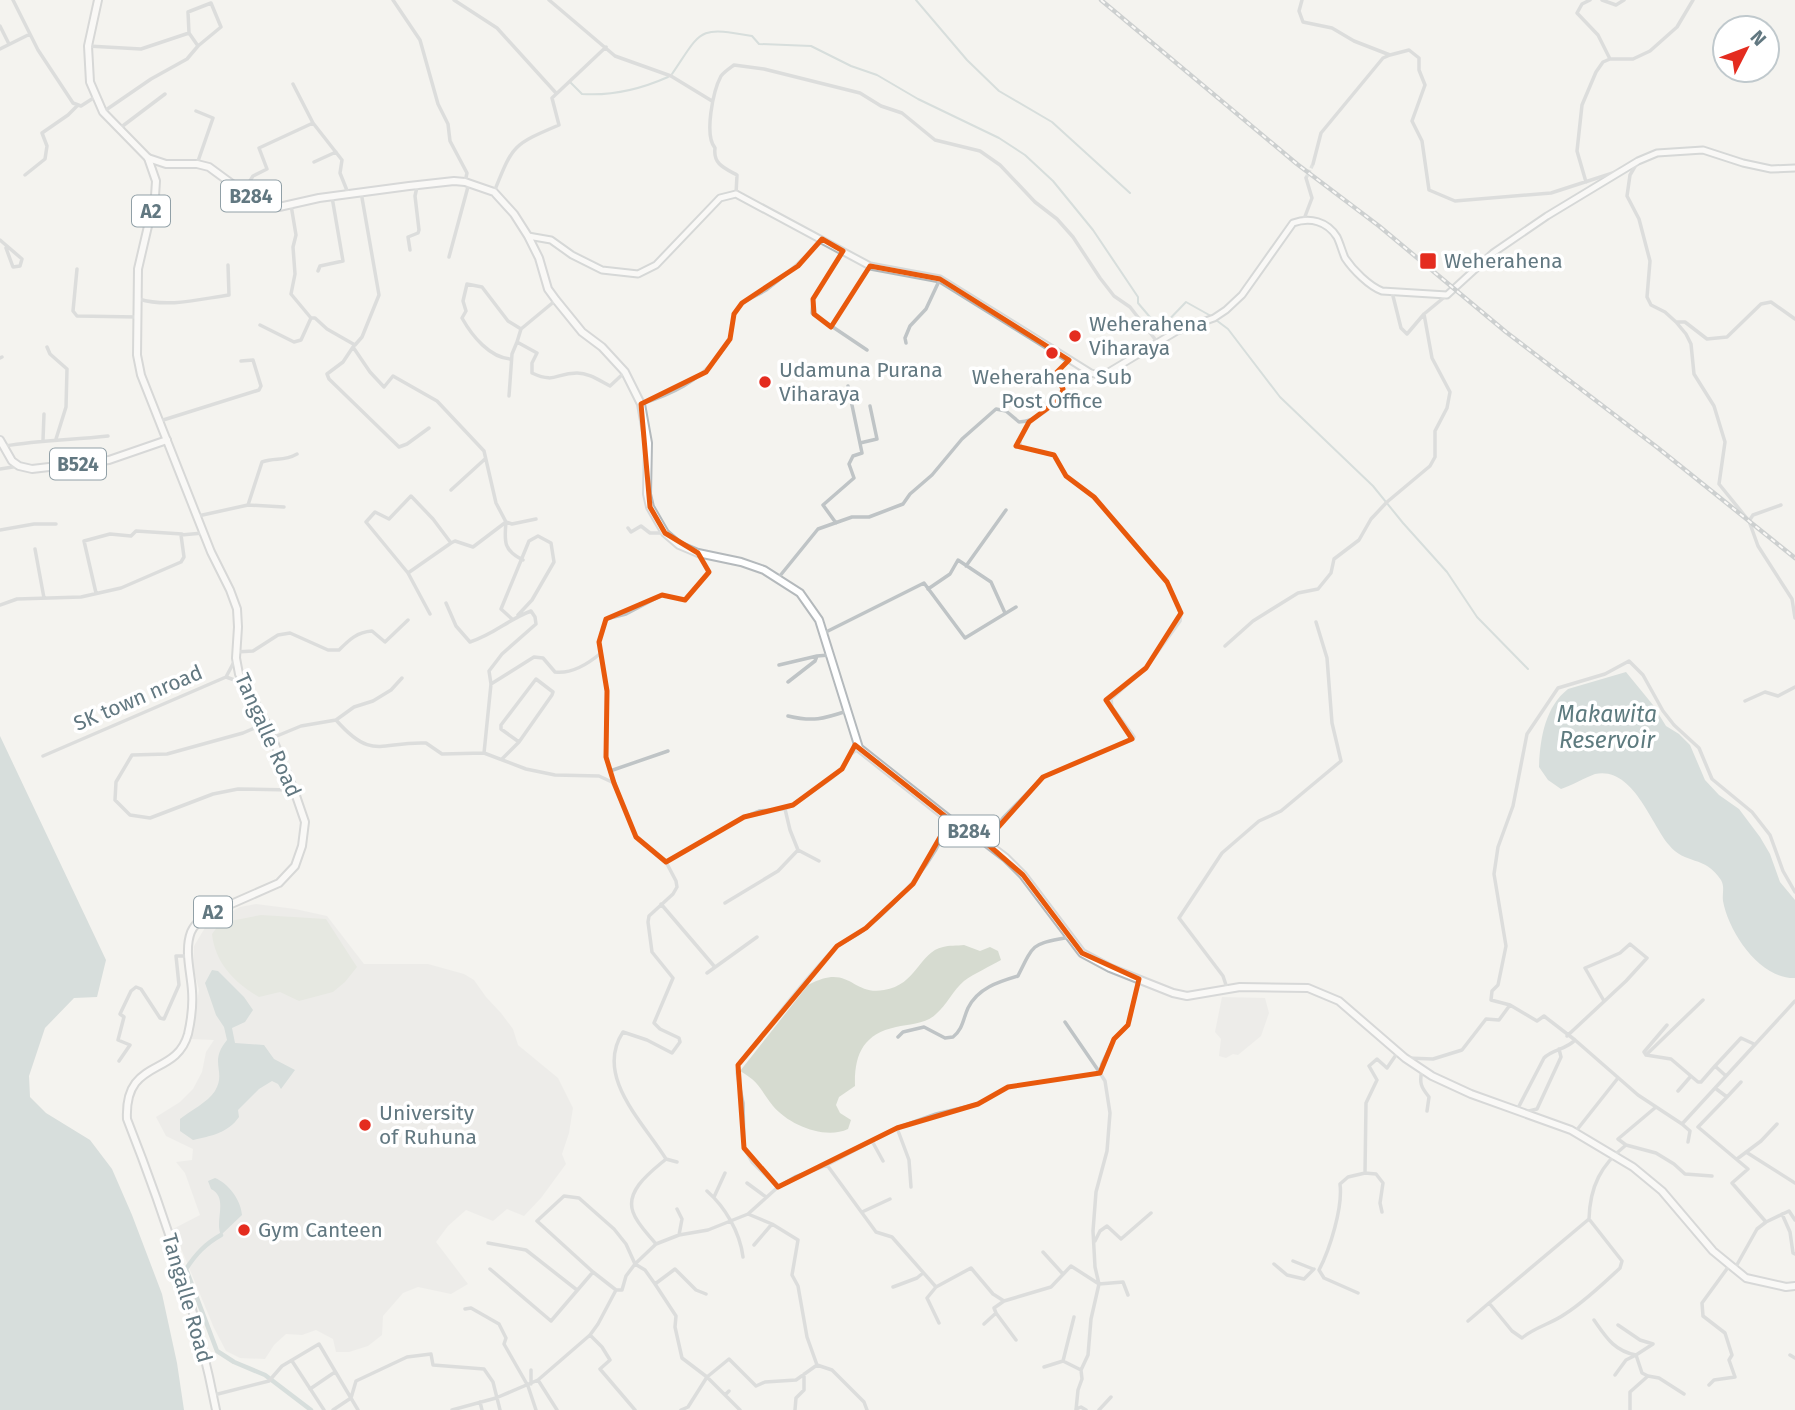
<svg xmlns="http://www.w3.org/2000/svg" width="1795" height="1410" viewBox="0 0 1795 1410" font-family="'Fira Sans',sans-serif">
<style>
.built{fill:#e4e5e3}
.green{fill:#d6dbd0}
.water{fill:#b4c5c5}
.lines{fill:none;stroke-linecap:round;stroke-linejoin:round}
.stream{stroke:#b4c5c5;stroke-width:2}
.canal{stroke:#b4c5c5;stroke-width:4.5}
.minor-tunnel{stroke:#c8cece;stroke-width:3.5;stroke-dasharray:3.5 2;stroke-linecap:butt}
.secondary-casing{stroke:#b1b8bb;stroke-width:9}
.primary-casing{stroke:#b4b9bc;stroke-width:10}
.trunk-casing{stroke:#b4b8ba;stroke-width:10}
.minor{stroke:#bfc4c6;stroke-width:3.5}
.secondary{stroke:#fff;stroke-width:5}
.primary{stroke:#fff;stroke-width:6}
.trunk{stroke:#fff;stroke-width:6}
.rail-casing{stroke:#9da6aa;stroke-width:4.5}
.rail{stroke:#fff;stroke-width:2;stroke-dasharray:5;stroke-linecap:butt}
.marked{fill:none;stroke:#e8590c;stroke-width:5;stroke-linejoin:round}
.poi-dot{fill:#e42c1f;stroke:#fff;stroke-width:2.5}
.labels{text-anchor:middle;dominant-baseline:central;stroke-width:7;stroke-linejoin:round;paint-order:stroke}
.shield{fill:#fff;stroke:#91a0a7;stroke-width:2}
.shield-label{font-size:19px;font-weight:bold;fill:#627881}
.poi-label{font-size:21px;fill:#627881;stroke:#fff;text-anchor:start}
.street-label{font-size:21px;fill:#627881;stroke:#fff}
.water-label{font-size:23px;font-style:italic;fill:#5e7b7f;stroke:#fff}
</style>
<rect width="100%" height="100%" fill="#f4f3ef"/>
<path class="built" d="M256,904L295,909L327,916L364,964H428L464,974L474,980L486,997L501,1013L513,1029L518,1045L558,1078L573,1108L569,1133L562,1154L566,1164L541,1198L524,1216L507,1209L493,1221L466,1210L448,1226L436,1242L468,1284L451,1294L418,1287L403,1293L383,1316L382,1335L368,1346L349,1352H336L333,1339L316,1330L302,1335L286,1334L274,1345L265,1359L240,1358L226,1351L214,1328L173,1229L200,1215L185,1173L176,1162L192,1160L193,1149L166,1136L156,1117L180,1102L193,1089L202,1072L206,1052L214,1040L191,1039L199,990L193,967L194,946L206,926L240,907Z
M1222,997L1265,998L1269,1013L1261,1036L1238,1055L1233,1054L1226,1058L1219,1056L1221,1039L1215,1032Z"/>
<path class="green" d="M261,915L326,919L357,967L345,982L333,992L299,1001L280,992L259,997C235,983 215,963 212,934L220,923Z
M964,945L980,951L990,947L998,951L1001,960C989,967 975,973 964,981C953,990 947,1005 936,1014C926,1024 909,1024 896,1027C863,1034 854,1055 855,1086L839,1097L836,1105L840,1113L851,1120L848,1129C825,1140 789,1125 773,1106C760,1090 761,1083 740,1071L808,985C850,962 851,996 884,990C917,985 919,952 943,947C949,945 957,946 964,945Z"/>
<path class="water" d="M1626,672L1653,705L1666,726L1679,734L1690,745L1705,780L1719,795L1739,809L1760,837L1770,854L1780,882L1795,900V978C1760,979 1729,933 1723,901C1722,893 1725,887 1721,880C1705,855 1685,865 1669,845C1651,824 1633,766 1595,774C1586,777 1571,786 1561,789L1548,780L1539,767C1540,739 1545,707 1568,689Z
M0,736L106,960L97,997L74,998L45,1028L29,1076L30,1097L46,1113L90,1140L112,1169L132,1215L162,1294L177,1363L184,1410H0Z
M212,970L218,971L244,997L253,1010L245,1022L232,1028L235,1043L264,1045L274,1059L295,1070L281,1089L278,1084L272,1081L259,1089L238,1110L239,1117C228,1133 211,1136 193,1140L180,1131V1119C190,1111 208,1102 215,1091C227,1071 208,1063 227,1040L224,1027L216,1015L205,983Z
M215,1178C228,1183 241,1200 242,1215L221,1235C214,1221 229,1198 211,1189L208,1181Z"/>
<g class="lines">
<path class="stream" d="M916,0L967,60L999,91L1052,122L1130,193
M672,74C702,30 697,26 752,36L759,44L811,46L851,66L877,75L918,99L999,138L1025,155L1053,181L1093,230L1138,297V303L1160,329L1186,302L1211,316
M570,82L582,94C611,96 641,89 668,77
M1216,320L1228,329L1280,397L1373,486L1403,523L1447,572L1477,617L1528,669"/>
<path class="canal" d="M221,1235C205,1244 196,1254 186,1269L217,1351L234,1362L265,1375L311,1410"/>
<path class="minor-tunnel" d="M1306,178L1313,164"/>
<g class="secondary-casing">
<path id="secondary" d="M528,236L551,240L572,255L602,270L638,274L656,265L720,198L736,194L870,266L940,279L1091,373L1102,376L1177,331L1214,318L1226,310L1242,295L1293,223C1310,217 1327,221 1337,237C1340,243 1342,251 1345,258C1353,270 1369,286 1382,291L1447,295L1493,253L1547,216L1638,161L1657,153L1703,150L1743,163L1771,169L1795,168"/>
</g>
<g class="primary-casing">
<path id="primary" d="M148,158L166,164H197L209,167L243,192L270,207H279L319,198L409,186L454,181L465,182L494,192L514,214L528,236L539,258L548,289L556,300L582,332L602,347L625,372L641,404L648,443L647,494L650,507L665,533L679,545L698,553L741,562L764,570L800,593L819,620L859,748L950,820L985,842L1006,858L1023,875L1082,953L1110,968L1173,993L1187,996L1240,987L1308,988L1339,1001L1405,1058L1432,1076L1471,1094L1571,1130L1633,1167L1662,1191L1713,1251L1746,1278L1786,1287L1795,1286
M0,440L12,461L19,466L32,469L109,460L167,440"/>
</g>
<g class="trunk-casing">
<path id="trunk" d="M98,0L88,46L90,82L103,112L148,158L156,181L155,196L138,269L137,355L141,375L211,552L230,590L237,609L238,627L236,658L239,674L266,723L294,790L305,822L302,846L295,866L279,883L204,916C199,921 194,925 191,932C184,950 191,973 192,991C193,1005 191,1021 188,1034C176,1078 124,1057 127,1119C164,1213 197,1311 216,1410"/>
</g>
<path class="minor" d="M13,0L38,50L73,103L81,106L95,97
M393,0L420,40L438,104L448,124L450,141L467,173L465,182
M454,0L497,28L556,93
M549,0L615,56L671,76L712,101
M1302,0L1299,11L1303,22L1332,28L1354,41L1390,55L1409,50L1419,58V70L1425,85L1412,121L1422,141L1429,190L1455,201L1551,193L1619,171
M1590,0L1582,4L1577,13L1598,35L1610,59
M1602,0L1616,5L1624,0
M0,26L9,44
M88,46L141,49L189,33L198,46L221,27L211,3L188,12L189,33
M0,49L30,34
M293,84L313,123
M196,111L213,118L197,164
M103,112L151,79L187,59L198,46
M120,128L165,94
M314,162L336,152
M1637,163L1630,175L1627,196L1639,219L1650,261L1647,297L1651,305L1665,312L1676,322L1686,334L1691,344L1694,374L1714,406L1725,442L1719,484L1749,521L1758,546L1792,599L1795,618
M1313,164L1321,133L1383,58L1390,55
M25,175L45,159L47,146L42,133L68,115L77,106
M1586,182L1577,151L1582,105L1596,72L1603,62L1610,59H1633L1650,51L1677,27L1693,0
M243,192L253,176L267,169L259,148L313,123L342,160L340,173L348,193
M494,192C513,145 512,145 559,125L552,98L606,47
M736,194L737,175C724,168 713,164 715,148C704,135 713,91 721,76C724,72 730,68 734,65L764,69L860,93L881,106L902,113L935,140L980,151L1000,165L1035,202L1057,219L1073,237L1100,278L1114,296L1130,307L1158,343
M291,205L296,235L293,247L295,274L291,294L311,318
M1304,219L1312,198L1306,178
M0,240L22,259L20,266L13,267L6,248
M410,250L408,237L418,233L419,230L415,196L417,187
M843,251L813,299L812,313L867,350
M449,257L469,183
M77,269L73,311L77,316L137,317
M318,271L320,266L343,261L332,197
M1392,292L1401,328L1407,334L1424,314L1447,295
M139,299C168,308 200,299 229,295L228,265
M556,300L521,329L517,342L537,353L532,363V373C556,384 555,373 577,373C589,373 600,381 610,386L625,372
M1676,322H1685L1707,339L1727,337L1761,304L1771,302L1795,319
M260,325L294,342L301,340L311,318H315L327,329L355,345L362,337L379,295L361,192
M832,325L870,266
M906,343L905,338L910,326L926,309L940,279
M47,347L50,354L67,369L66,407L56,439
M353,347L370,372L384,387L393,376L437,401L484,451L496,503L506,522L512,524L536,519
M353,347L343,362L327,374L329,379L399,447L407,444L429,428
M0,358L2,357
M511,359C490,358 472,336 462,318L466,311L463,301L467,284L482,287L508,321L521,329
M509,396L512,354L517,342
M641,404C672,394 698,382 718,356C722,351 728,344 730,338C734,325 730,314 742,304C749,298 758,295 766,290C786,275 805,258 822,239
M160,421L259,390L261,386L253,360L241,361
M43,440L44,414
M860,443L877,439L870,406
M5,446C40,440 73,440 108,436
M0,469L19,466
M451,490L485,459
M248,505L262,462C276,457 283,462 297,454
M198,516L248,505L284,507
M1749,521L1753,515L1781,505
M506,522C504,542 504,551 523,560
M836,523L823,505L854,478L849,464L853,456L862,453L848,386
M628,528L631,532L641,526L650,533H663
M0,530L34,524H56
M35,549L44,598
M966,566L1006,510
M408,573L451,543L455,541L473,547L506,522
M779,577L818,529L852,517H869L903,504L910,494L932,475L962,439L996,409L1006,411L1019,422C1035,422 1058,405 1063,389C1056,375 1058,371 1069,360
M928,589L950,574L958,560L991,582L1005,613
M96,593L84,541L110,534L131,536L136,531L182,534
M446,603L456,626L470,642C495,634 507,620 531,611L535,617L536,624L502,654L489,671L491,684L484,753L526,769L555,775L599,776L614,783L636,837L666,862L676,881L677,887L673,894L649,916L648,922L652,952L673,978L654,1023L660,1029L679,1038L680,1042L672,1053L647,1040L623,1032C594,1076 643,1122 666,1159
M0,605L17,599L81,597L121,588L181,562L184,557L181,535L203,533
M430,614L408,573L366,522L375,512L389,519L411,496L433,519L451,543
M512,619L501,609L529,541L538,536L551,543L554,562L532,600L518,615
M824,633L924,583L965,638L1016,607
M1225,646L1253,621L1298,593L1318,589L1331,573L1334,559L1359,540L1371,519L1387,502L1430,466L1435,457V431L1447,408L1450,392L1432,358L1424,314
M236,652L253,651L278,635L290,633L328,650H339C349,640 357,632 372,631L385,642L408,620
M779,665L817,656
M226,677L243,683
M536,679L553,692L552,695L519,742L501,729V725Z
M788,682L815,661L817,656L829,655
M491,684L534,657L543,658L555,672C571,674 588,664 601,653
M1745,701L1765,692L1778,696L1795,687
M788,716C813,722 823,719 847,711
M336,720C373,762 381,741 426,743L442,754L484,753
M266,723L243,733L167,754L132,755L116,782L115,800L130,815L150,818L213,794L238,789L292,790
M272,738L301,726L336,720L354,707L373,701L391,690L402,678
M43,756L226,677L235,660
M502,759L519,742
M610,771L668,751
M613,782L606,757L607,691L599,642L606,619L626,614L662,595L685,600L709,572L699,555
M985,842L1003,818L1043,777L1132,739L1134,737L1132,734L1112,707L1111,699L1146,668L1180,621L1181,613L1167,582L1094,497L1066,476L1054,455L1020,447V439L1029,422
M798,850L819,861
M666,862L744,817L759,811L785,809L793,805L833,777L842,769L851,754L858,749
M725,903L778,871L798,850L790,830L785,809
M661,904L714,966
M707,973L757,937
M1227,988L1223,976L1179,918L1222,853L1259,821L1281,811L1341,761L1332,723L1327,658L1316,622
M1510,1005L1491,1000L1492,991L1498,985L1506,946L1494,874L1498,847L1513,806L1527,734L1558,688L1605,674L1629,661L1643,675L1663,711L1674,725L1699,748L1712,779L1752,812L1770,835L1783,871L1795,892
M1065,1022L1100,1073
M1567,1036L1626,981L1647,958L1630,944L1620,953L1585,968L1604,1001
M898,1037L903,1032L924,1027L945,1038L953,1037C963,1029 963,1019 968,1008C978,988 998,982 1018,976C1035,941 1032,945 1069,937
M1575,1040L1638,1095L1682,1124L1795,1001
M1646,1055L1671,1059L1698,1082H1701L1715,1066
M1646,1055L1703,1000
M1646,1055L1644,1052L1667,1025
M1407,1058L1433,1059L1462,1050L1486,1019L1499,1020L1510,1005L1537,1021L1544,1016L1575,1040C1566,1050 1552,1049 1544,1058L1517,1110
M119,1061L130,1045L118,1040L124,1017L120,1014L131,991L136,987L141,989L160,1018L164,1019L179,985L176,956H187
M1422,1070C1419,1083 1421,1087 1429,1097L1427,1111
M1726,1076L1715,1066L1741,1038L1754,1044
M1715,1088L1727,1097L1741,1082
M1678,1091L1691,1076
M1727,1097L1698,1127L1748,1169L1732,1183L1766,1222L1757,1229L1734,1270
M1525,1112L1537,1109L1561,1057L1559,1049
M1682,1124L1690,1131L1688,1142
M897,1128L909,1160L911,1187
M1576,1131L1618,1078
M872,1141L883,1161
M1626,1145L1656,1153L1674,1164L1685,1174L1712,1176
M1746,1152L1795,1183
M1737,1159L1761,1141L1777,1124
M827,1165L876,1232L892,1237L936,1287L971,1268L993,1294L1004,1301L1051,1287L1071,1266L1099,1284L1123,1282L1128,1295
M1365,1173L1376,1174L1383,1183L1380,1203L1382,1212
M747,1183L766,1197
M778,1187L752,1162L744,1148L743,1103L737,1073L738,1065C770,1026 799,985 834,949C842,941 856,937 865,929C902,899 932,865 950,821
M707,1191C725,1207 740,1232 743,1257
M714,1197L725,1173
M677,1209L682,1219L679,1235
M862,1212L890,1199
M748,1214L772,1224L798,1240L792,1275L798,1286L807,1337L817,1365L832,1370L864,1402L867,1410
M1782,1214L1790,1232L1793,1253L1795,1254
M1589,1219L1489,1303L1512,1331L1522,1338C1535,1327 1551,1324 1565,1314C1584,1302 1603,1284 1620,1268L1622,1261L1589,1219C1590,1186 1601,1165 1626,1145L1618,1139L1656,1107
M1766,1222L1789,1211L1795,1220
M1095,1241L1100,1231L1107,1226L1121,1239L1151,1213
M488,1243L526,1250L577,1290
M656,1244C648,1234 637,1224 633,1212C625,1190 652,1171 666,1159L677,1162
M754,1245L772,1224
M1043,1252L1063,1274
M1293,1261L1313,1269
M1274,1264L1287,1275L1304,1279L1314,1269
M490,1269L551,1321L593,1272
M655,1284L675,1269L696,1290L706,1294
M893,1287L917,1278L923,1273
M936,1287L927,1298L939,1323
M616,1290L593,1272L537,1221L564,1196L579,1198L614,1229L626,1244L635,1264L645,1270L655,1284L676,1316L675,1327L682,1358L707,1377L688,1407L681,1410
M1358,1293L1324,1278L1319,1270C1330,1249 1343,1207 1340,1184L1348,1177L1365,1173L1366,1103L1377,1080L1369,1066L1377,1059L1387,1068L1398,1052
M465,1309L471,1308L499,1324L506,1338L504,1344L528,1386L536,1410
M996,1313L1016,1340
M1594,1320C1606,1337 1614,1351 1636,1355
M1468,1321L1489,1303
M984,1324L996,1313L994,1308L1004,1301
M1618,1325L1640,1340L1653,1344L1636,1355L1642,1373L1648,1376
M590,1335L602,1347L610,1360L600,1369L635,1410
M1790,1355L1795,1358
M292,1361L324,1410
M1063,1361L1074,1317
M1044,1367L1063,1361L1081,1370
M1615,1375L1626,1360L1634,1356
M538,1380L557,1410
M531,1384V1370
M1709,1385L1714,1380L1735,1377L1729,1360L1732,1355L1725,1333L1703,1316L1702,1303L1729,1266
M310,1389L335,1372
M729,1391L725,1395L707,1377L729,1359L756,1386L765,1382L796,1380L817,1365
M214,1395L269,1381L282,1366L319,1344L358,1410
M725,1395L740,1410
M480,1402L482,1410
M1076,1409L1081,1407L1086,1410
M333,1410L351,1398L356,1381L407,1357L431,1354L433,1365L484,1369L493,1382L500,1410
M452,1410L496,1398L538,1380L590,1335L598,1324L616,1290H622L626,1276L635,1264L656,1244L679,1235L708,1230L748,1214L778,1187L795,1177L827,1165L897,1128L936,1114L978,1104L1008,1087L1100,1073
M795,1410L796,1398L804,1390V1374
M1076,1410L1078,1390L1082,1379L1081,1370L1088,1355L1091,1319L1099,1284L1095,1267L1093,1231L1096,1192L1107,1151L1110,1113L1105,1081L1100,1073L1102,1064L1114,1039L1128,1025L1139,979
M1099,1410L1111,1397
M1630,1410V1392L1648,1376L1659,1378L1684,1394"/>
<use href="#secondary" class="secondary"/>
<use href="#primary" class="primary"/>
<use href="#trunk" class="trunk"/>
<g class="rail-casing">
<path id="rail" d="M1101,0L1297,164L1379,226L1506,332L1658,448L1795,558"/>
</g>
<use href="#rail" class="rail"/>
</g>
<path d="M0 0H1795V1410H0ZM822,239L843,251L813,299L814,314L831,327L870,266L940,279L1069,360L1055,374L1063,389L1060,399L1029,422L1016,446L1054,455L1066,476L1094,497L1167,582L1181,613L1146,668L1106,700L1132,739L1043,777L985,842L1023,875L1082,953L1139,979L1128,1025L1114,1039L1100,1073L1008,1087L978,1104L897,1128L778,1187L744,1148L738,1065L837,946L866,928L913,884L950,820L855,745L842,769L793,805L744,817L666,862L636,837L614,783L606,757L607,691L599,642L606,619L662,595L685,600L709,572L698,553L665,533L650,507L641,404L706,372L730,339L734,314L742,303L798,266Z" fill="#f4f3ef" fill-opacity=".55" fill-rule="evenodd"/>
<path class="marked" d="M822,239L843,251L813,299L814,314L831,327L870,266L940,279L1069,360L1055,374L1063,389L1060,399L1029,422L1016,446L1054,455L1066,476L1094,497L1167,582L1181,613L1146,668L1106,700L1132,739L1043,777L985,842L1023,875L1082,953L1139,979L1128,1025L1114,1039L1100,1073L1008,1087L978,1104L897,1128L778,1187L744,1148L738,1065L837,946L866,928L913,884L950,820L855,745L842,769L793,805L744,817L666,862L636,837L614,783L606,757L607,691L599,642L606,619L662,595L685,600L709,572L698,553L665,533L650,507L641,404L706,372L730,339L734,314L742,303L798,266Z"/>
<g class="poi-dot">
<rect x="1419" y="252" width="18" height="18" rx="3.5"/>
<circle cx="1075" cy="336" r="7"/>
<circle cx="1052" cy="353" r="7"/>
<circle cx="765" cy="382" r="7"/>
<circle cx="365" cy="1125" r="7"/>
<circle cx="244" cy="1230" r="7"/>
</g>
<g class="labels">
<g class="shield">
<rect x="221" y="180.5" width="60" height="31" rx="5"/>
<rect x="132" y="195.5" width="38" height="31" rx="5"/>
<rect x="50" y="448.5" width="56" height="31" rx="5"/>
<rect x="939" y="815.5" width="60" height="31" rx="5"/>
<rect x="194" y="896.5" width="38" height="31" rx="5"/>
</g>
<g class="shield-label">
<text x="251" y="196">B284</text>
<text x="151" y="211">A2</text>
<text x="78" y="464">B524</text>
<text x="969" y="831">B284</text>
<text x="213" y="912">A2</text>
</g>
<g class="poi-label">
<text x="1444" y="261">Weherahena</text>
<text x="1089" y="324">Weherahena<tspan x="1089" dy="24">Viharaya</tspan></text>
<text x="779" y="370">Udamuna Purana<tspan x="779" dy="24">Viharaya</tspan></text>
<text x="1052" y="377" text-anchor="middle">Weherahena Sub<tspan x="1052" dy="24">Post Office</tspan></text>
<text x="379" y="1113">University<tspan x="379" dy="24">of Ruhuna</tspan></text>
<text x="258" y="1230">Gym Canteen</text>
</g>
<g class="street-label">
<text transform="translate(138 698) rotate(-23)">SK town nroad</text>
<text transform="translate(268 735) rotate(66)">Tangalle Road</text>
<text transform="translate(187 1298) rotate(74)">Tangalle Road</text>
</g>
<g class="water-label">
<text x="1607" y="714">Makawita<tspan x="1607" dy="26">Reservoir</tspan></text>
</g>
</g>
<g transform="translate(1746 49) rotate(48)"><circle r="33" fill="#ffffff" stroke="#c0c9cd" stroke-width="2"/>
<path d="M0-5L12 26L0 18L-12 26Z" fill="#e42c1f"/>
<text y="-10" font-size="19" font-weight="bold" text-anchor="middle" fill="#627881">N</text>
</g>
</svg>
